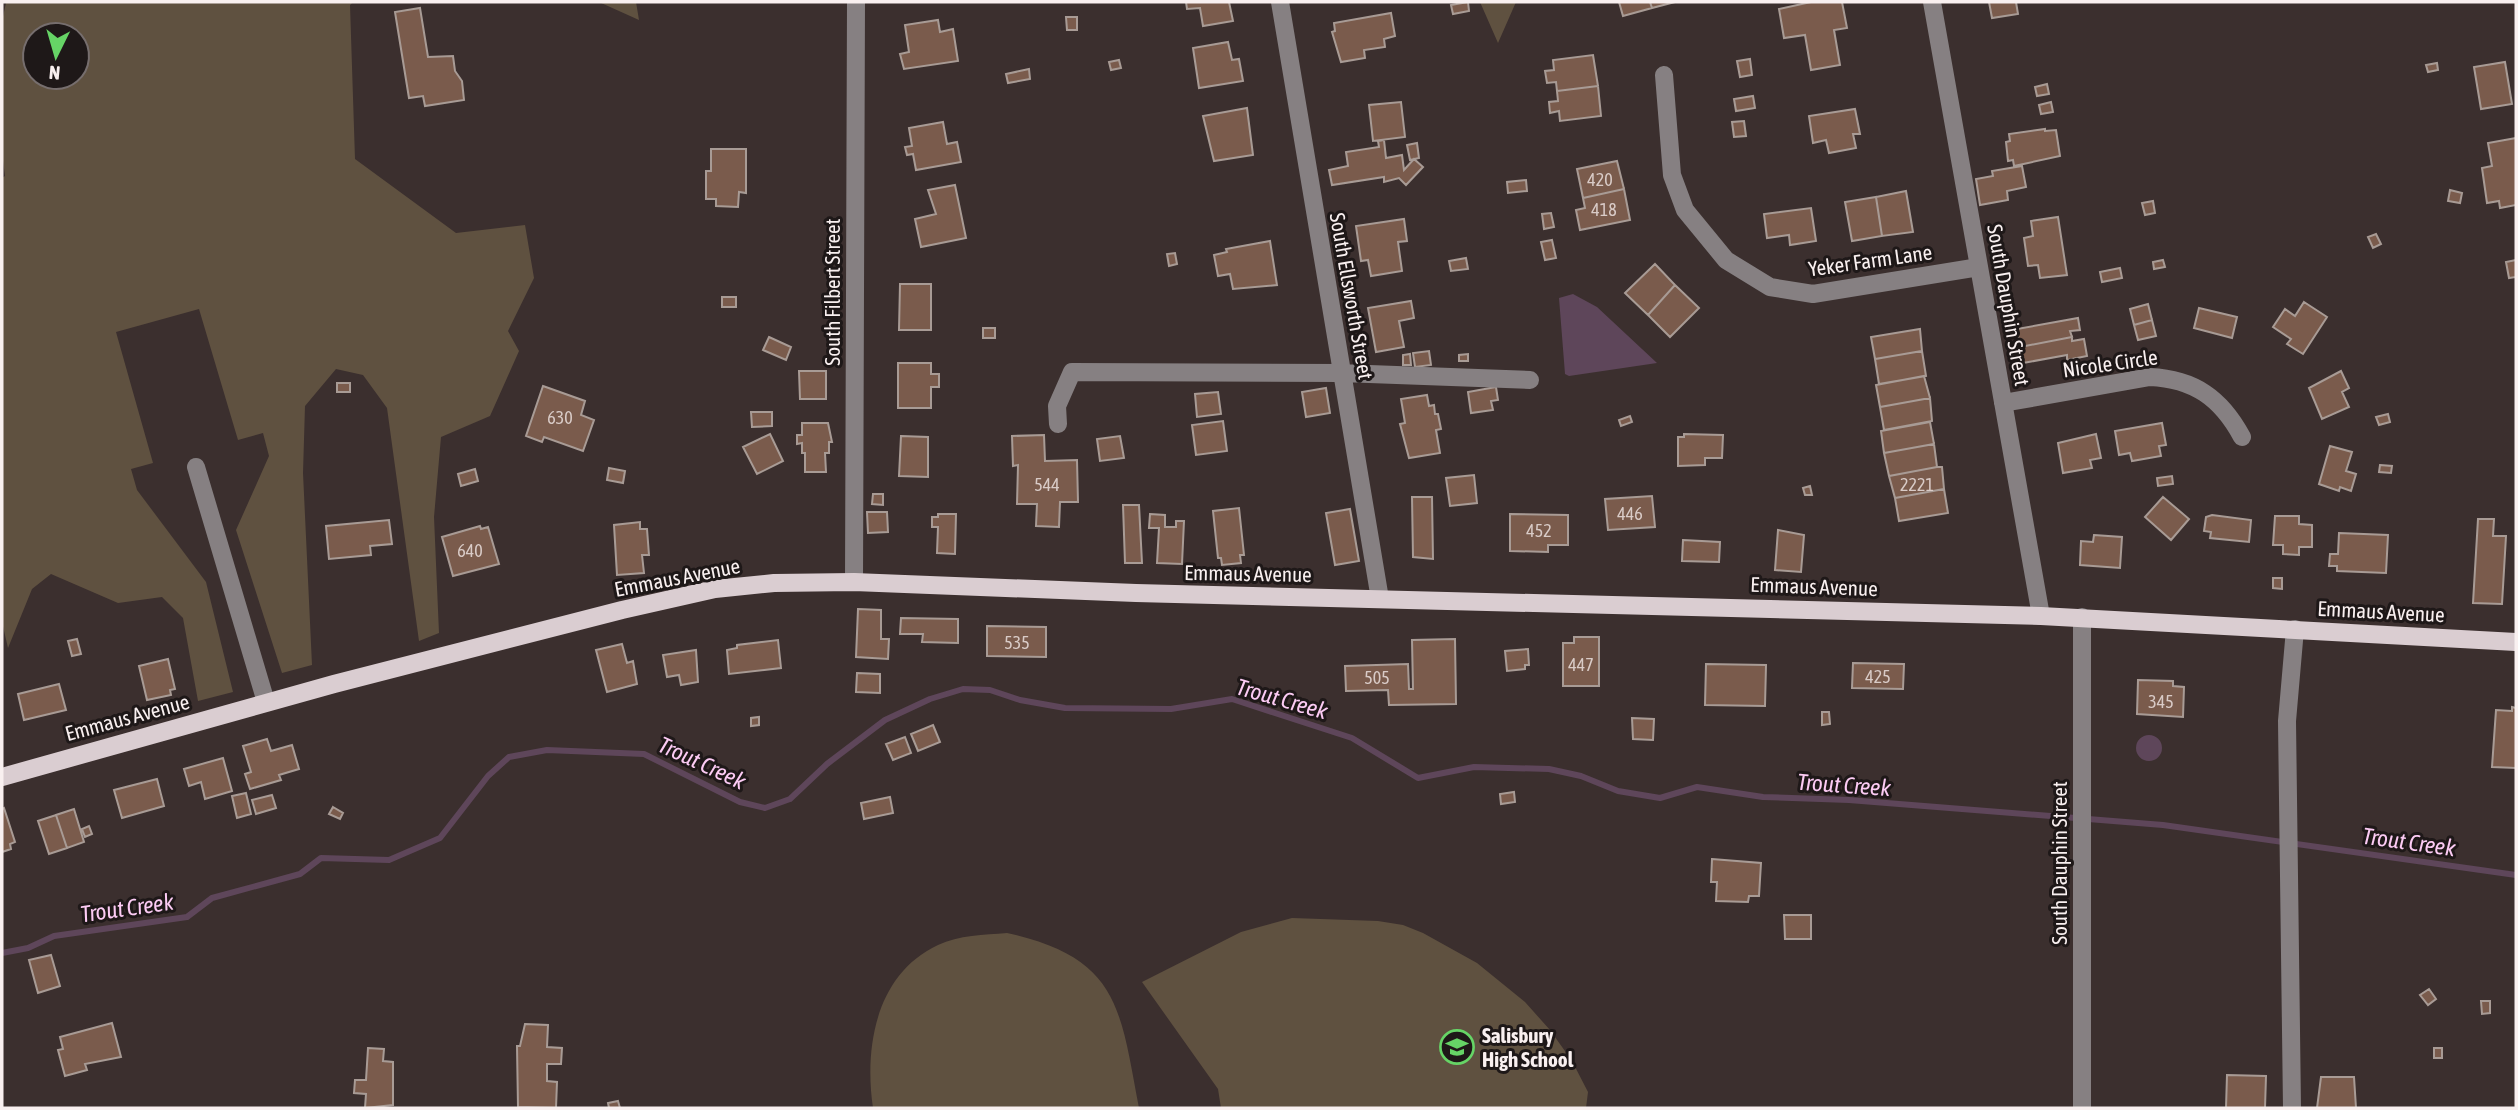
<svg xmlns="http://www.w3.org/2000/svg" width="2518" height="1110" viewBox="0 0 2518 1110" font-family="'Asap Condensed',sans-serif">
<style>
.green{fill:#5f5140;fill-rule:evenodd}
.water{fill:#5e465a}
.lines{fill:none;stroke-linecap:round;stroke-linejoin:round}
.stream{stroke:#5e465a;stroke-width:6}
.building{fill:#7a5b4c;stroke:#a89b95;stroke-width:2}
.minor{stroke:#868082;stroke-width:18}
.major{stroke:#dacdd1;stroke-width:18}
.labels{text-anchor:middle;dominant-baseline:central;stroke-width:6;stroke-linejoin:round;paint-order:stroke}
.number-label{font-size:18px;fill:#d9cbc7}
.street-label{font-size:21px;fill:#f9f0f0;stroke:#1e1818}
.poi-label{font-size:21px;font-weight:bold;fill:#f9f0f0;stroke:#1e1818;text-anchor:start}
.water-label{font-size:23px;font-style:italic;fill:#fccbf4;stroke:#1e1818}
</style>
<rect width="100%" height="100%" fill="#3b2f2e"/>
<path class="green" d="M2,2H353L350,5L355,159L456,233L525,225L534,278L508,331L519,351L490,416L441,437L434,517L439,633L419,641L387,408L363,375L336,369L305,406L303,473L312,665L282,673L236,530L269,456L263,433L238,440L199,309L116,332L153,463L131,469L137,490L206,582L233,692L198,701L183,618L162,597L118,603L51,574L32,589L8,648L2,622V178L5,176L2,153V21L6,3ZM35,35H77V77H35Z
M599,2H636L639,20Z
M1480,2H1516L1498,43Z
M1292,918L1378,921L1403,925L1423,933L1477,963L1525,1002L1550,1030L1572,1061L1588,1092L1586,1108H1221L1218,1089L1142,982L1241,932Z
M1007,933C1120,958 1120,1009 1139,1108H873C864,1047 876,974 938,945C959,935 984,935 1007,933Z"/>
<path class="water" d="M1573,294L1597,307L1657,363L1569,376L1565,374L1559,298Z
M2136 748a13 13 0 1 1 26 0a13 13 0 1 1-26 0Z"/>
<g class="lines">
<path class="stream" d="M2,953L28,948L54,936L187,917L212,898L300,874L321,858L389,860L440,838L488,776L509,757L547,750L644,754L740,802L765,808L790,799L827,764L885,720L930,699L963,689L990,690L1020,700L1065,708L1171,709L1232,699L1352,738L1418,778L1474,767L1549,769L1581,776L1618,791L1660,798L1697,787L1763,797L1849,800L2163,825L2516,875"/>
</g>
<path class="building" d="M1186,2H1229L1233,21L1203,26L1200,8L1187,9Z
M1468,2L1469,11L1453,14L1451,5Z
M1619,2H1650L1652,8L1623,16Z
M1650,2H1675L1652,8Z
M1811,2H1842L1847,28L1834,30L1840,65L1811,70L1805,35L1784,38L1779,9Z
M1989,2H2016L2018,14L1992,18Z
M420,8L428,57L453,56L455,71L462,81L464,100L425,106L423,96L409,98L395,12Z
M1391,13L1395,36L1384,39L1385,47L1364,50L1365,58L1341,62L1332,32L1335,31L1334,23Z
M1066,17H1077V30H1067Z
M938,20L940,32L953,29L958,61L904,69L900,54L909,52L905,25Z
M1228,42L1232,60L1239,59L1243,81L1199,88L1193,48Z
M1593,55L1598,86L1557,91L1556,82L1547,83L1545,71L1554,70L1553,60Z
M1750,59L1752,75L1740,77L1737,61Z
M1119,60L1121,68L1111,70L1109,62Z
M2505,62L2512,104L2481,109L2474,67Z
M2437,63L2438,70L2428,72L2426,65Z
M1029,69L1030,79L1008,83L1006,74Z
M2047,84L2049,94L2037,96L2035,87Z
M1598,86L1601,116L1560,121L1559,111L1550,113L1549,102L1558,101L1557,91Z
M1753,96L1755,108L1736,111L1734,99Z
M1401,102L1405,137L1373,141L1369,105Z
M2051,102L2053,112L2041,114L2039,105Z
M1247,108L1253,155L1214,161L1203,116Z
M1855,109L1860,134H1853L1856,148L1829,153L1826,140L1813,143L1809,116Z
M1744,121L1746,136L1734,137L1732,122Z
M943,122L947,144L957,142L961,162L916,170L913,154L907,155L905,147L912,146L909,128Z
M2045,129V131L2056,130L2060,156L2014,166L2013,160L2008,161L2006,142L2010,141L2009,134Z
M2516,138V205L2500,208L2499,201L2487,203L2482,168L2492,166L2488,143Z
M1384,140L1386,158L1402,155L1404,170L1414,159L1423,167L1406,185L1399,178L1384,182V177L1332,185L1329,170L1348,166L1346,152L1379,147L1378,141Z
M1417,143L1419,158L1410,160L1407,145Z
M711,149H746V193L739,192L738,207L716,206V199H706V171H711Z
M1617,161L1624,189L1583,198L1577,169Z
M2022,166L2026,187L2007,191L2008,200L1980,205L1976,179L1993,176L1992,171Z
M1526,180L1527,191L1508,193L1507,182Z
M955,185L966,238L921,247L915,219L936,214L928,190Z
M1624,189L1630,220L1580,230L1576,210L1585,208L1583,198Z
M2450,190L2462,193L2460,203L2448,201Z
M1906,191L1913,232L1882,236L1876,197Z
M1876,197L1882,236L1852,241L1845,202Z
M2153,201L2155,213L2145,215L2142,203Z
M1811,208L1816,241L1790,245L1789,235L1767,238L1764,214Z
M1551,213L1554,227L1544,229L1542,214Z
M2058,217L2067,275L2040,278L2038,265L2028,266L2024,238L2033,236L2031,221Z
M1404,219L1407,241L1398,242L1402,271L1371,276L1368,260L1361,261L1356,226Z
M2376,234L2381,244L2373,248L2368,237Z
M1552,240L1556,258L1545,260L1541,242Z
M1270,241L1277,285L1233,289L1230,274L1218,276L1214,255L1227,252L1226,249Z
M1175,253L1177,264L1169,266L1167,254Z
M1466,258L1468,269L1451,271L1449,261Z
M2163,260L2165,267L2154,269L2153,262Z
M2516,260V277L2509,278L2506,262Z
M1655,264L1675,285L1648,315L1625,293Z
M2120,268L2122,278L2102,282L2100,272Z
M900,284H931V330H899Z
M1675,285L1699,308L1670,337L1648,315Z
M722,297H736V307H722Z
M1411,301L1414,318L1399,321L1404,347L1376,352L1368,308Z
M2304,302L2327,317L2303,354L2287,344L2291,339L2273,327L2285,309L2295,316Z
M2148,304L2152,320L2134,325L2130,309Z
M2199,308L2237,317L2232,338L2194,328Z
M2078,318L2080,330L2070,331L2072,337L2020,347L2017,329Z
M2152,320L2156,336L2138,340L2134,325Z
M983,328H995V338H983Z
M1920,329L1922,351L1875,359L1871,337Z
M769,337L791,347L786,360L763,350Z
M2072,337V341L2084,339L2087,356L2067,360V355L2023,363L2020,347Z
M1429,351L1431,365L1415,367L1413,353Z
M1922,351L1926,376L1879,384L1875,359Z
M1410,354L1411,365H1403V355Z
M1468,354V361H1459V355Z
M898,363H931V374H939V387H931V408H898Z
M799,371H826V399H800Z
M2341,371L2349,388L2342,392L2349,407L2322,419L2309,388Z
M1924,376L1930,398L1880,407L1876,385Z
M337,383H350V392H337Z
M543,386L585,401L581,415L594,420L583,451L544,437L542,442L526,436Z
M1496,387L1498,400L1491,401L1493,410L1471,413L1468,392Z
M1326,388L1330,413L1306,417L1302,392Z
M1218,392L1221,414L1197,417L1195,394Z
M1427,395L1429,406L1434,405L1435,414H1438L1441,429L1436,430L1440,453L1409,458L1400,424L1405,423L1401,399Z
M1930,398L1932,421L1884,430L1880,407Z
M751,412H772V426L752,427Z
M2388,414L2390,422L2379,425L2376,417Z
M1630,416L1632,422L1621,426L1619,420Z
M1223,421L1227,451L1196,455L1192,425Z
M1930,422L1934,444L1884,453L1881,431Z
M802,423H828L832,442H829V453H825L826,472H805V453H802V443L797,444V435H802Z
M2162,423L2166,445L2159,446L2161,456L2132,461L2130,453L2119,455L2115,431Z
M770,434L783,461L757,474L743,447Z
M1684,434L1723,435L1722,458H1705V465L1678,466V437H1684Z
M2096,434L2101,458L2090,460L2092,468L2063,473L2058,443Z
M1044,435L1045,461L1077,460L1078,502H1060L1059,527L1036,526L1037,504H1017L1018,465L1013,466L1012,436Z
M901,436L928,437V477L899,476Z
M1120,436L1124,458L1100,461L1097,439Z
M1934,444L1937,467L1889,476L1884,453Z
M2330,446L2352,452L2346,471L2356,474L2351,491L2340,487L2339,491L2319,484Z
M2380,465L2392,466L2391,473L2379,472Z
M1937,467H1942L1944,489L1895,498L1889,476Z
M609,468L625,471L623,483L607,480Z
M475,469L478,481L461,486L458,474Z
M1474,475L1477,503L1450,506L1446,478Z
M2172,476L2173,484L2158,486L2157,478Z
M1810,486L1812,495H1805L1803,488Z
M1944,489L1948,513L1899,521L1895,498Z
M873,494H883V505L872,504Z
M1652,496L1655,527L1608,530L1605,499Z
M1412,497H1432L1433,559L1413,557Z
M2163,497L2189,519L2171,540L2145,517Z
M1123,505H1139L1142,563H1125Z
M1239,508L1244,555H1240L1241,563L1222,565L1221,558H1218L1213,511Z
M1350,509L1359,561L1335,565L1326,513Z
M867,512H887L888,532L868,533Z
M938,514H956L955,554L937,553L938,527H932V517H938Z
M1150,514L1165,515V527H1176V521H1184L1182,564L1157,563L1159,528H1149Z
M1510,514L1568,515V545H1548V552L1510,551Z
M2212,515L2251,520L2249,542L2210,538L2211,532L2204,531L2206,517Z
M2275,516H2299V524L2312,525V547H2299V555L2283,554V545H2273Z
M2478,519H2494L2493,536H2506L2502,604L2473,603Z
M389,520L392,544L370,546L371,555L329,559L326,526Z
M640,522V529H647L649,555H642L644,573L617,575L614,525Z
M480,526L481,529L488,527L499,564L453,576L442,537Z
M1778,530L1804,535L1801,572L1775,570Z
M2339,533L2388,535L2386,573L2337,571V566H2329L2330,554H2338Z
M2094,535L2122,537L2120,568L2080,565L2081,541L2093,542Z
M1683,540L1720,542L1719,562L1682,561Z
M2273,578H2282V589L2273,588Z
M858,609L881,610V639H889L888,659L856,657Z
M901,618L958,619V643L922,642L923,634H900Z
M987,626L1046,627V657L987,656Z
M1574,637H1599V686H1563V643H1574Z
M77,639L81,654L72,656L68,641Z
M1455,639L1456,704L1389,705L1388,690L1346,691L1345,666L1408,664L1409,689H1413L1412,640Z
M778,640L781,668L729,674L727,650L737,648V645Z
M622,644L627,663L633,661L637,684L607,692L596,650Z
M1528,649L1529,665H1525V669L1507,671L1505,651Z
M696,650L698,682L681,685L679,675L667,677L663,655Z
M168,659L175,689L170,690L171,695L147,700L139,666Z
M1853,663L1904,664L1903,689L1852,688Z
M1706,664L1766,665L1765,706L1705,705Z
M857,673L880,674V693L856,692Z
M2138,680L2173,681V686L2184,687L2183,717L2137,714Z
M59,684L66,710L24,720L18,694Z
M2512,707L2516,708V768L2492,767L2496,710L2512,711Z
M1822,712H1829L1830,724L1822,725Z
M759,717V725L751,726V718Z
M1632,718L1654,719L1653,740L1633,739Z
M933,725L940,742L918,751L911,734Z
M905,737L911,753L893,760L886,744Z
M267,739L271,751L292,745L299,769L279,775L281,780L250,789L245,774L251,772L243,746Z
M223,758L232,791L205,799L201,782L189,786L184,769Z
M157,779L164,806L122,818L114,790Z
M1514,792L1515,802L1501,804L1500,794Z
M246,793L251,814L237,818L232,796Z
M272,795L276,808L256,814L252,800Z
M890,797L893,813L864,819L861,803Z
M333,807L343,813L340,819L329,814Z
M4,808L15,842L10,844L11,849L2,852V809Z
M74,809L84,842L67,848L56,815Z
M56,815L67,848L49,854L38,821Z
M89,826L92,834L85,837L82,829Z
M1712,859L1761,863L1759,896H1749L1748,902L1716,901L1717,882H1711Z
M1784,915H1811V939H1785Z
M51,955L60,986L38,993L29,960Z
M2429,989L2436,999L2428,1005L2420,995Z
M2481,1001H2490V1013L2482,1014Z
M112,1023L121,1057L85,1064L87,1070L65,1076L58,1050L63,1049L60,1037Z
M525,1024L548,1025L547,1047L562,1048L561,1064H547V1081L557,1082L556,1108L518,1107L517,1046H520Z
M368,1048L384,1049L383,1061L393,1062V1105L365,1108L366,1094L354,1093L355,1080H366Z
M2434,1048H2442V1058H2434Z
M2227,1075L2266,1076L2265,1108H2226Z
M2321,1077H2354L2356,1108H2317Z
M618,1101L620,1108H609L608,1103Z"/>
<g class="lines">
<path class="minor" d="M1280,2L1380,599
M1932,2L2041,616
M1664,75L1672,175L1685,210L1726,260L1770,287L1813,294L1979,267
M2003,403L2150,377C2194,379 2221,398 2242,437
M1058,424L1057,406L1072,372L1342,373L1530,380
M196,467L266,702
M854,582L856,2
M2082,617V1108
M2292,1108L2287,721L2295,629"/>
<path class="major" d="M2,777L334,684L622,610L715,589L774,583L854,582L1136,593L2041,616L2516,642"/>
</g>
<defs>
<g id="school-ring" transform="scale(1.75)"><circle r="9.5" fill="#1e1818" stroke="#66d466" stroke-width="1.5"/><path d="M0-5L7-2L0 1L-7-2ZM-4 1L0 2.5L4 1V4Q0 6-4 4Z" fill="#66d466"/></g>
</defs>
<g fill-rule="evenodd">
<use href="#school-ring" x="1457" y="1047"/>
</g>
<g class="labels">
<g class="number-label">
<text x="1600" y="179">420</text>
<text x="1604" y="209">418</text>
<text x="560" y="417">630</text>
<text x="1047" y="484">544</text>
<text x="1917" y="484">2221</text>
<text x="1630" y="513">446</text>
<text x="1539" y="530">452</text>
<text x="470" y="550">640</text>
<text x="1017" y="642">535</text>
<text x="1581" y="664">447</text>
<text x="1878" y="676">425</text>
<text x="1377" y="677">505</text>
<text x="2161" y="701">345</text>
</g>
<g class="street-label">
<text transform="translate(1870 260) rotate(-8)">Yeker Farm Lane</text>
<text transform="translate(832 292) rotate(-90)">South Filbert Street</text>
<text transform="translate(1352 296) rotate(80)">South Ellsworth Street</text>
<text transform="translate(2009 305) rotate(80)">South Dauphin Street</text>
<text transform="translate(2110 363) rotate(-8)">Nicole Circle</text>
<text transform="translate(1248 573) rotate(1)">Emmaus Avenue</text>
<text transform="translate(677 577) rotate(-11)">Emmaus Avenue</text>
<text transform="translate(1814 586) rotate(2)">Emmaus Avenue</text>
<text transform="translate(2381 611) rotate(3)">Emmaus Avenue</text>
<text transform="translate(127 717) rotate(-15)">Emmaus Avenue</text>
<text transform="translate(2059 863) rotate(-90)">South Dauphin Street</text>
</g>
<g class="poi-label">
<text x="1482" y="1035">Salisbury<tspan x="1482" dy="24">High School</tspan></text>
</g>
<g class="water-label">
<text transform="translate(1282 699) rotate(16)">Trout Creek</text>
<text transform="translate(702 763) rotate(25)">Trout Creek</text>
<text transform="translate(1844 785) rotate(4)">Trout Creek</text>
<text transform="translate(2409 842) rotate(8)">Trout Creek</text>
<text transform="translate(127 908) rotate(-8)">Trout Creek</text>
</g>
</g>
<rect width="2518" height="1110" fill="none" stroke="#f9f0f0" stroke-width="7"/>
<g transform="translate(56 56) rotate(185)"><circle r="33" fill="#1e1818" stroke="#766e6e" stroke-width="2"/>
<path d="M0-5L12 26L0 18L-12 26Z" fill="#66d466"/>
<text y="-10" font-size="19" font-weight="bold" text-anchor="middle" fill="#f9f0f0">N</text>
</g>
</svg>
